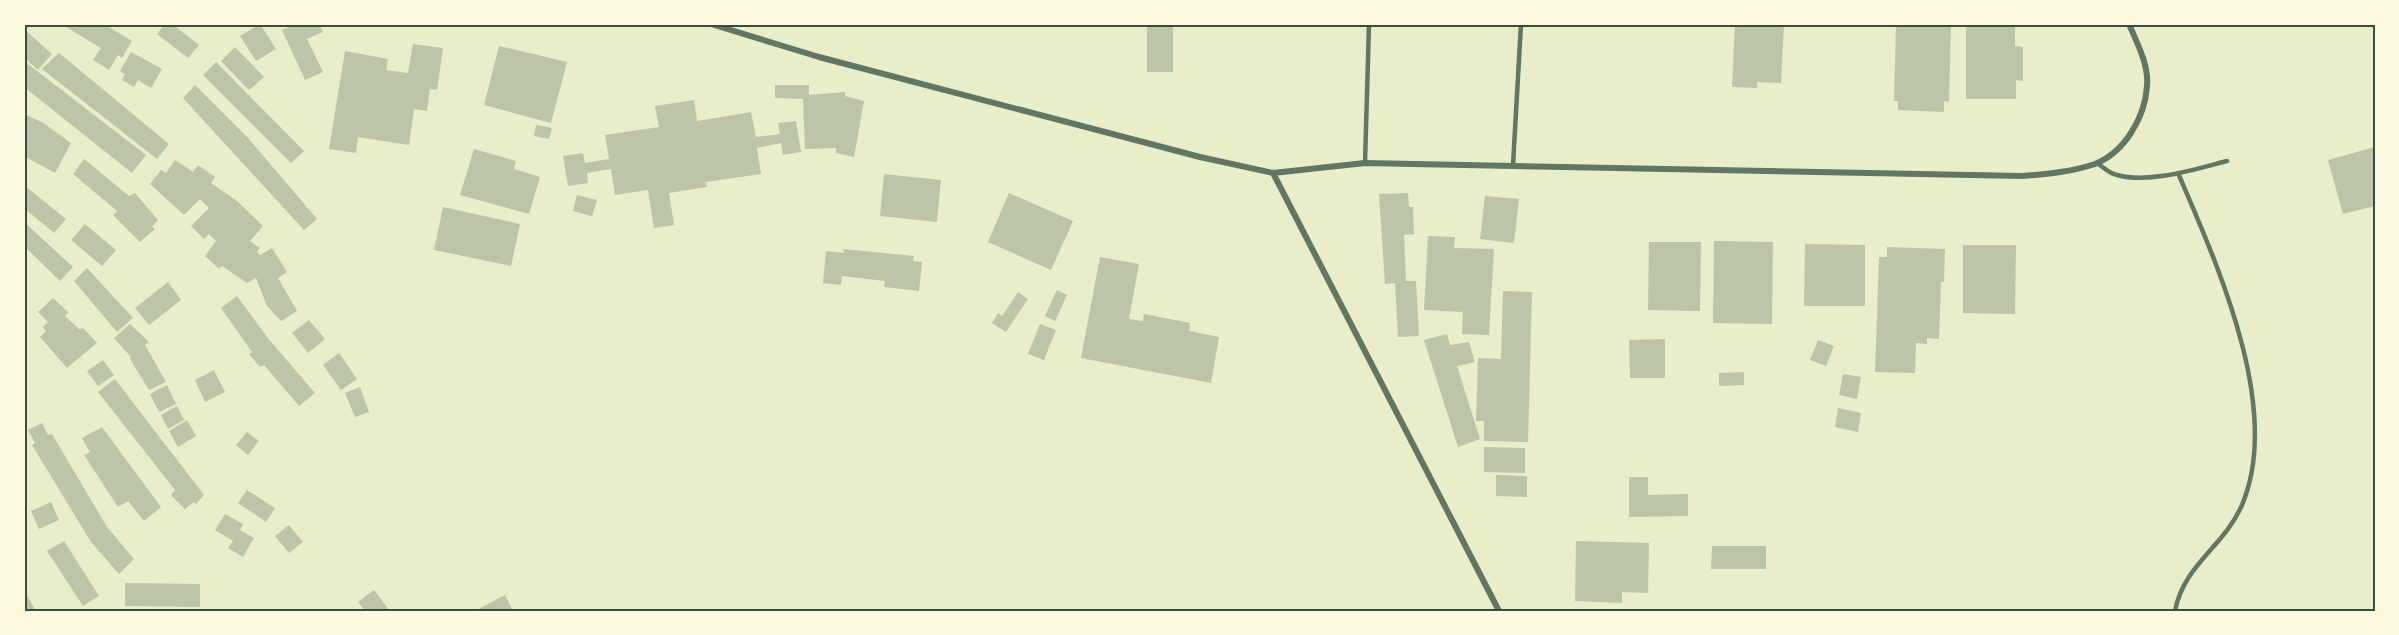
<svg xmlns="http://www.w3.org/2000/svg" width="2399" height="635" viewBox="0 0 2399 635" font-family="Commissioner,sans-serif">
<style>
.building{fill:#bcc5a7}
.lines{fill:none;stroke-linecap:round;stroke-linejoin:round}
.service{stroke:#617663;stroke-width:4.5}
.minor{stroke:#617663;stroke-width:6}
.neatline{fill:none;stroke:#344e41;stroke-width:2}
</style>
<rect width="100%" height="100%" fill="#e9edc9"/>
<path class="building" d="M61,24H104L132,41L122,58L118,55L109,70L93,60L101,48Z
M165,24H172L199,45L188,58L157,34Z
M260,24L276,49L256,61L240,36Z
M297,24H319L323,32L307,39L323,72L305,80L282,30Z
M1147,24H1173V72H1147Z
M1735,24H1784L1781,83L1757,82V88L1732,87Z
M1896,24H1951L1949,102L1944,101V112L1898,110V101H1894Z
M1966,24H2015V46L2023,47V81L2016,80V99H1966Z
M24,29L52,54L38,70L24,57Z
M413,44L443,48L437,90L430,89L427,111L414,109L409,145L358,137L356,153L329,149L345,51L388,59L386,70L408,73Z
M499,46L567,62L551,123L484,105Z
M235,47L264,77L249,90L221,61Z
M131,52L162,69L151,88L138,80L134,87L122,80L125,74L120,71Z
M59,53L169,144L157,159L42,69Z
M24,61L146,155L132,173L24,87Z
M216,62L304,151L291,163L203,75Z
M195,85L248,138L317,219L304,230L183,98Z
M775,85H809V95L845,92V96L864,101L854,157L836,153V148L805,149L803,99L775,98Z
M694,100L697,121L751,112L756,137L780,134L778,123L796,121L801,152L783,155L781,143L757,148L761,174L706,182L707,187L669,193L674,225L654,228L648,190L615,195L611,169L587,173L588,183L568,186L563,156L583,153L585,163L609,159L605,135L659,127L655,106Z
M24,114L42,122L71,143L55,173L24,156Z
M536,125L552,128L549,139L534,136Z
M2375,147V206L2343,214L2328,160Z
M474,149L516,161L514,169L540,177L529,214L460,195Z
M84,159L129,196L135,193L158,220L152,226L155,229L140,242L113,215L117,211L73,174Z
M175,160L193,172L198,165L215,177L211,183L237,201L263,226L250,241L260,248L257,252L260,255L272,248L287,272L278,278L297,311L281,321L267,306L256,278L247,283L222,266L219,269L205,256L216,241L209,234L204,239L191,226L209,208L200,199L184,215L150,184L161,170L166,173Z
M884,174L941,180L937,222L880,216Z
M24,185L66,219L54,233L24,208Z
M1009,193L1073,221L1051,270L988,242Z
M1408,193L1409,207H1413L1414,234L1404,235L1406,281H1416L1419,336L1398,337L1395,283L1385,284L1379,194Z
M577,195L597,200L592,216L573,211Z
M1485,196L1519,199L1514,243L1480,239Z
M443,207L520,224L511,266L434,250Z
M24,222L73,267L60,281L24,246Z
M85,224L116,250L102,266L71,240Z
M1428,236L1455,237L1454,248L1494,249L1489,335L1462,334L1463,312L1424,310Z
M1714,241L1773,242L1772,324L1713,323Z
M1649,242H1701L1700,311L1648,310Z
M1805,244L1865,245V306H1804Z
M1963,245H2016L2015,314L1963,313Z
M1887,247L1945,249L1944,282H1941L1939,339L1927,338V344L1916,343L1915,373L1875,372L1879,257H1887Z
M843,249L914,256L913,261L922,262L919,291L884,287L885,281L842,276L841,285L823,283L826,251L844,253Z
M1100,257L1139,264L1129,319L1143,321L1144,314L1190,323L1189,331L1219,337L1211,383L1081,358Z
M87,268L133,318L117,332L74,281Z
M168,282L181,300L149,325L135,308Z
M1057,290L1067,295L1055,321L1045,316Z
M1503,291L1532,292L1528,442L1484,441V421H1476L1478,358L1501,359Z
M1018,292L1028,299L1006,332L992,323L998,313L1002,316Z
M237,296L267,337L315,393L299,406L264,365L260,367L249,354L252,352L221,308Z
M53,298L68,312L65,316L79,329L83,328L97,343L67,368L40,337L46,331L43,327L48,322L38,312Z
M309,320L325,339L308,353L292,333Z
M130,324L149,342L145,345L166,382L149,390L130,359L131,357L114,338Z
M1040,324L1056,330L1044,360L1028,354Z
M1447,334L1450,345L1469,342L1475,362L1457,366L1480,439L1458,447L1424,340Z
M1665,339V378H1630L1629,340Z
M1818,340L1834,346L1826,366L1810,360Z
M339,353L357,379L341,390L323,365Z
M103,360L114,375L98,386L87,371Z
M214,370L225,392L205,402L195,380Z
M1744,372V385L1719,386V373Z
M1843,374L1861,377L1857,399L1839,395Z
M115,379L204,495L196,504L194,502L185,509L171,495L175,490L98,392Z
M167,385L176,404L159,412L150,394Z
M360,387L369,412L355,417L345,393Z
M177,406L184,420L168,429L161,415Z
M1838,408L1861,413L1858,432L1835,427Z
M187,420L196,436L178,447L169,431Z
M42,423L48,435L52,434L107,527L134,559L119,574L91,542L32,445L35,443L28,430Z
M102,427L161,507L144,521L128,501L118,507L84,455L90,452L82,438Z
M247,432L259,441L248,455L236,445Z
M1484,447L1525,448V473L1484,472Z
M1496,475L1527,476V497L1496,496Z
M1629,477H1648V495L1688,494V516L1629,517Z
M247,490L275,508L266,522L238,503Z
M51,502L59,520L39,529L31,511Z
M225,514L243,524L240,530L254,538L243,557L228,548L233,541L215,530Z
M289,525L303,542L289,553L275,536Z
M64,541L99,596L83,606L47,551Z
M1576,541L1649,543L1648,593L1622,592V603L1575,601Z
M1712,546H1766V569H1711Z
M125,583L200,584V607L125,606Z
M374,590L390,611H365L358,602Z
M24,591L36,611H24Z
M505,595L513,611H475Z"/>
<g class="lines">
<path class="service" d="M1365,163L1369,24
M2097,163C2103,167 2110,174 2117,175C2149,184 2196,169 2227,161
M1513,165L1521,24
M2175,611C2184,564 2224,547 2242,505C2283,408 2217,264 2178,173"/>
<path class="minor" d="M711,24L819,57L1200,157L1273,173L1365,163L2022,176C2047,174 2071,172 2095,164C2125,152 2145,117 2147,86C2149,65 2137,43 2129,24
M1273,173L1499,611"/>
</g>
<rect width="2399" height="635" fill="none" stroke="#fefae0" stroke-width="51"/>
<rect x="26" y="26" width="2348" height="584" class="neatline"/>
</svg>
